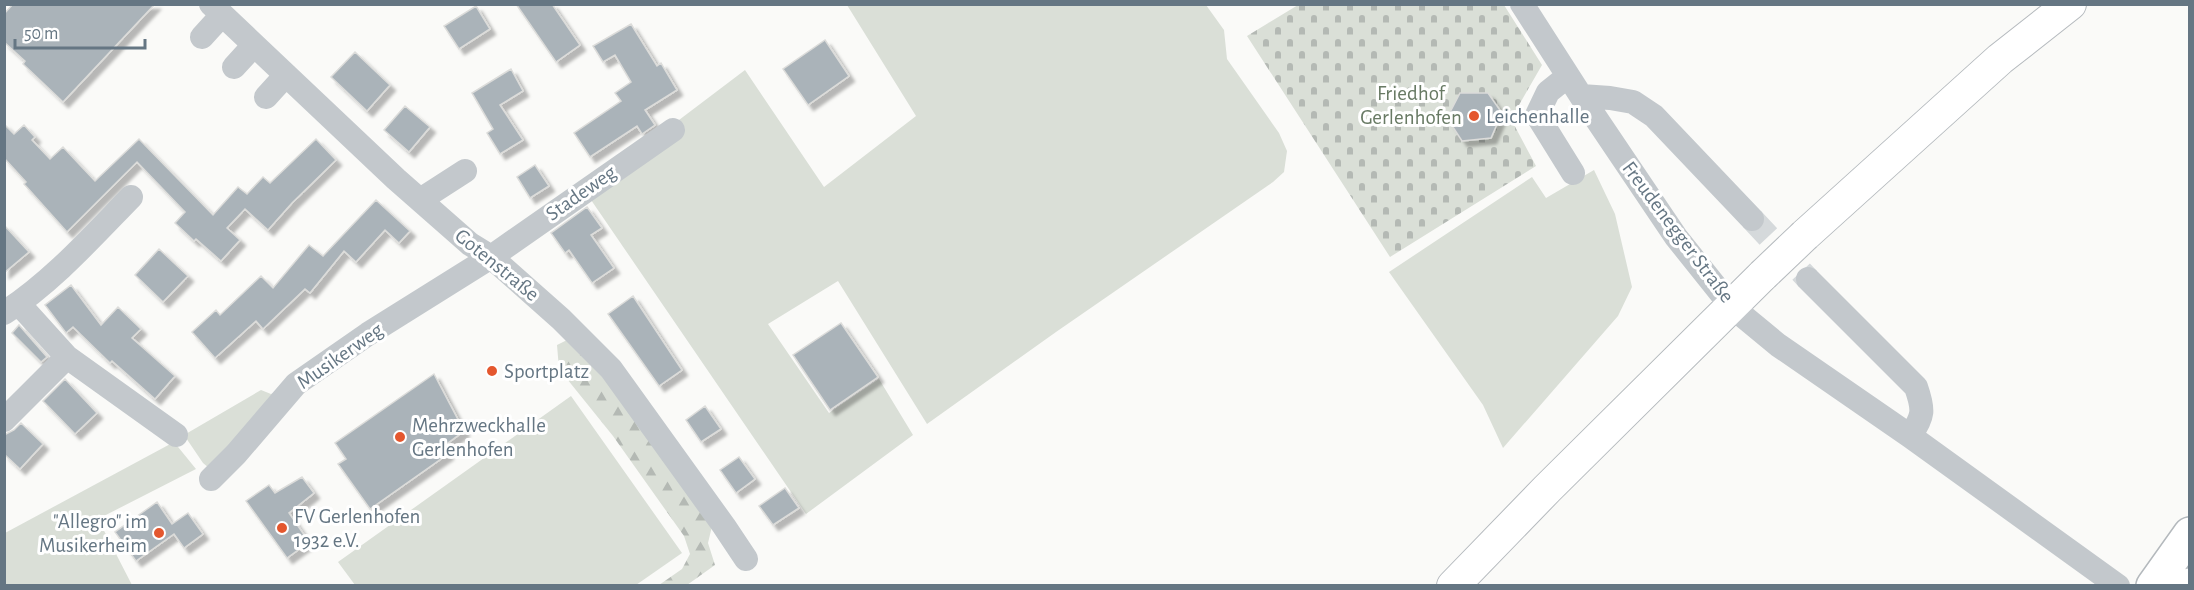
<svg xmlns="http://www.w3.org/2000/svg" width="2194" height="590" viewBox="0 0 2194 590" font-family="'Alegreya Sans',sans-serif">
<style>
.grass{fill:#dadfd7}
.forest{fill:url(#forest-firs)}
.cemetery{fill:url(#cemetery-stones)}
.building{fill:#aab3b9;stroke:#dcdcda;stroke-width:1.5;filter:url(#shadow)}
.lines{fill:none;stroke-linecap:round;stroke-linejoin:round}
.minor-tunnel{stroke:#d5d9db;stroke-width:24;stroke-dasharray:24 12;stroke-linecap:butt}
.major-casing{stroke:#b5babe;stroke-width:34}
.highway-casing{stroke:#b4b9bd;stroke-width:36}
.minor{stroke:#c3c8cc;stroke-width:24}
.major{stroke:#fff;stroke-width:32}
.highway{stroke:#fff;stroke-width:33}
.major-bridge-casing{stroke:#b5babe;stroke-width:34;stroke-linecap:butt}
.major-bridge{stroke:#fff;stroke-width:32}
.poi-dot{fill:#e4572e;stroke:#fff;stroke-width:2}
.labels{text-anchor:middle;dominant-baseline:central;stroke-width:6;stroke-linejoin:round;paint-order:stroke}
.park-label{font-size:21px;fill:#687a64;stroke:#fff}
.poi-label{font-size:21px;fill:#657683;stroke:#fff;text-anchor:start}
.street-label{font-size:21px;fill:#657683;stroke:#fff}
</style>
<defs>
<pattern id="forest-firs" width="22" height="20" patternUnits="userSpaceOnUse" patternTransform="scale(1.5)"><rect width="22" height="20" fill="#dadfd7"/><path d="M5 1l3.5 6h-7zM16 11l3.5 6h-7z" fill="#b4b9b4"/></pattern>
<pattern id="cemetery-stones" width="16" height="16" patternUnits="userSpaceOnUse" patternTransform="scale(1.5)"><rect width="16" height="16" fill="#dadfd7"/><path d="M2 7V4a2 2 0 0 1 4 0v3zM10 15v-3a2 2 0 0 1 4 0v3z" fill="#b4b9b4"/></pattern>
<filter id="shadow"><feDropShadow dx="5.5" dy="5.5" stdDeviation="1.5" flood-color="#0004"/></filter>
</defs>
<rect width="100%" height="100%" fill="#fafaf8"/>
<path class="grass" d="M847,5H1206L1224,30L1227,59L1279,133L1287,151L1284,172L1273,182L1056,332L927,424L838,281L768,324L829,413L879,379L913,435L806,514L589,197L675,123L745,70L824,187L916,116Z
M1594,170L1615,214L1632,287L1618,316L1503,448L1483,405L1389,272L1532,177L1546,198Z
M285,388L209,468L203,463L184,435L261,390L271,394Z
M571,396L682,553L636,585H355L338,562Z
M174,442L196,469L98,519L132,585L5,586V533Z"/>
<path class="forest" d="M567,340L611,383L713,522L708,543L715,565L687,585H659L682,569L690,554L684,536L613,436L559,369L557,345Z"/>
<path class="cemetery" d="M1298,5H1504L1542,65L1511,119L1536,166L1390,257L1247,36Z"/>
<path class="building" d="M13,4H155L63,102L23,64L25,61L4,42V14Z
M516,4H552L580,45L556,62Z
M476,6L490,29L459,49L444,26Z
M631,24L657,66L661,63L677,90L645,110L655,125L642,134L637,126L590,157L574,133L621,101L615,93L631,82L615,55L603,62L593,46Z
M825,40L849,76L808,105L783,69Z
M355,52L390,85L367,111L331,77Z
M511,69L523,91L500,105L523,140L500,154L487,133L493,129L472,93Z
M1460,93H1488L1502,113L1491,138L1462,141L1447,118Z
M405,106L430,127L409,152L384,130Z
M4,124L14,134L24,125L35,137L32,140L50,159L63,147L95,181L139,139L213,215L238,187L247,194L263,177L270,183L316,139L336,160L292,203L268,230L245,209L227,228L240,240L221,261L196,239L194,241L175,223L185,212L137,162L67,232L24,184L26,182L4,158Z
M535,165L549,186L530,198L517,177Z
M376,200L410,231L399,243L385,230L356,262L344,251L310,293L305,289L263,329L256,321L215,358L192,332L216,310L220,315L261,276L273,288L309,245L323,256Z
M587,207L602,228L591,235L614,268L592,283L569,250L565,253L551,233Z
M4,225L29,252L4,273Z
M159,249L188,276L163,302L135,275Z
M71,285L101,325L118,307L141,329L132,338L175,376L155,399L112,361L110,363L73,327L66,333L45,305Z
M633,296L682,370L659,386L608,314Z
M841,323L878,377L830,410L793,355Z
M19,325L47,357L41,362L12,333Z
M434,374L464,431L444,446L448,454L370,509L338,464L346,459L335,443Z
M65,379L97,413L75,434L43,401Z
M705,406L721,429L701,442L686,420Z
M21,423L43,444L20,469L4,454V435L14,430Z
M739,457L755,479L736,493L720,470Z
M302,477L314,493L289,513L309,542L287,558L246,501L269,485L275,493Z
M785,488L799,508L773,525L759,506Z
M157,502L172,524L188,513L203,534L184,548L174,534L136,561L115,532Z"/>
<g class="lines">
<path class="minor-tunnel" d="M1752,219L1808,279"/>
<g class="major-casing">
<path id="major" d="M1805,235L2000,59L2070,4
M1453,586L1547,489L1763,275"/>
</g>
<g class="highway-casing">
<path id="highway" d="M2153,586L2190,534
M2189,586L2190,585"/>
</g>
<path class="minor" d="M211,4L396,179L470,244L491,257L561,319L611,369L724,526L746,559
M1522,4L1581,96L1676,237L1732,307L1778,345L1910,436L2118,586
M202,37L222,15
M234,67L254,45
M1568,76L1548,92L1537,115L1573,173
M1581,96L1610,98L1633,102L1654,116L1752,219
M266,97L286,75
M420,200L465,171
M1808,279L1916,387C1924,410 1924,416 1910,436
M19,304L67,357L176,435
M4,313C52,282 91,238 131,197
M4,420L67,357
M211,479L236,454L296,384L368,334L491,257L673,130"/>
<use href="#major" class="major"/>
<use href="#highway" class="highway"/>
<g class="major-bridge-casing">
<path id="major-bridge" d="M1763,275L1805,235"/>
</g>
<use href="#major-bridge" class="major-bridge"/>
</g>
<g class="poi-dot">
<circle cx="1474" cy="116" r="6"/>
<circle cx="492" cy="371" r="6"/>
<circle cx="400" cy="437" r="6"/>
<circle cx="282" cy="528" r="6"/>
<circle cx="159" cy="533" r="6"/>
</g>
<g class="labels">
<g class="park-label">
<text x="1411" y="93">Friedhof<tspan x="1411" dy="24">Gerlenhofen</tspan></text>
</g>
<g class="poi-label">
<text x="1486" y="116">Leichenhalle</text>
<text x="504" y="371">Sportplatz</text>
<text x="412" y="425">Mehrzweckhalle<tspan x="412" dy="24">Gerlenhofen</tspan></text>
<text x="294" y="516">FV Gerlenhofen<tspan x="294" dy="24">1932 e.V.</tspan></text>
<text x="147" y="521" text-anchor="end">"Allegro" im<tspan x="147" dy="24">Musikerheim</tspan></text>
</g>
<g class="street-label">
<text transform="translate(581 193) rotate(-35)">Stadeweg</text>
<text transform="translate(1678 232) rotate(53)">Freudenegger Straße</text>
<text transform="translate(497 265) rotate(39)">Gotenstraße</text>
<text transform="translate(340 356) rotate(-35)">Musikerweg</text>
</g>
</g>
<rect width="2194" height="590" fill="none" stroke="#657683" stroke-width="12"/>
<path d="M15 39v9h130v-9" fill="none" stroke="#657683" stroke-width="3"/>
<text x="24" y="39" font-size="18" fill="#657683" stroke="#ffffff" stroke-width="4.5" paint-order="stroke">50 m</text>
</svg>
